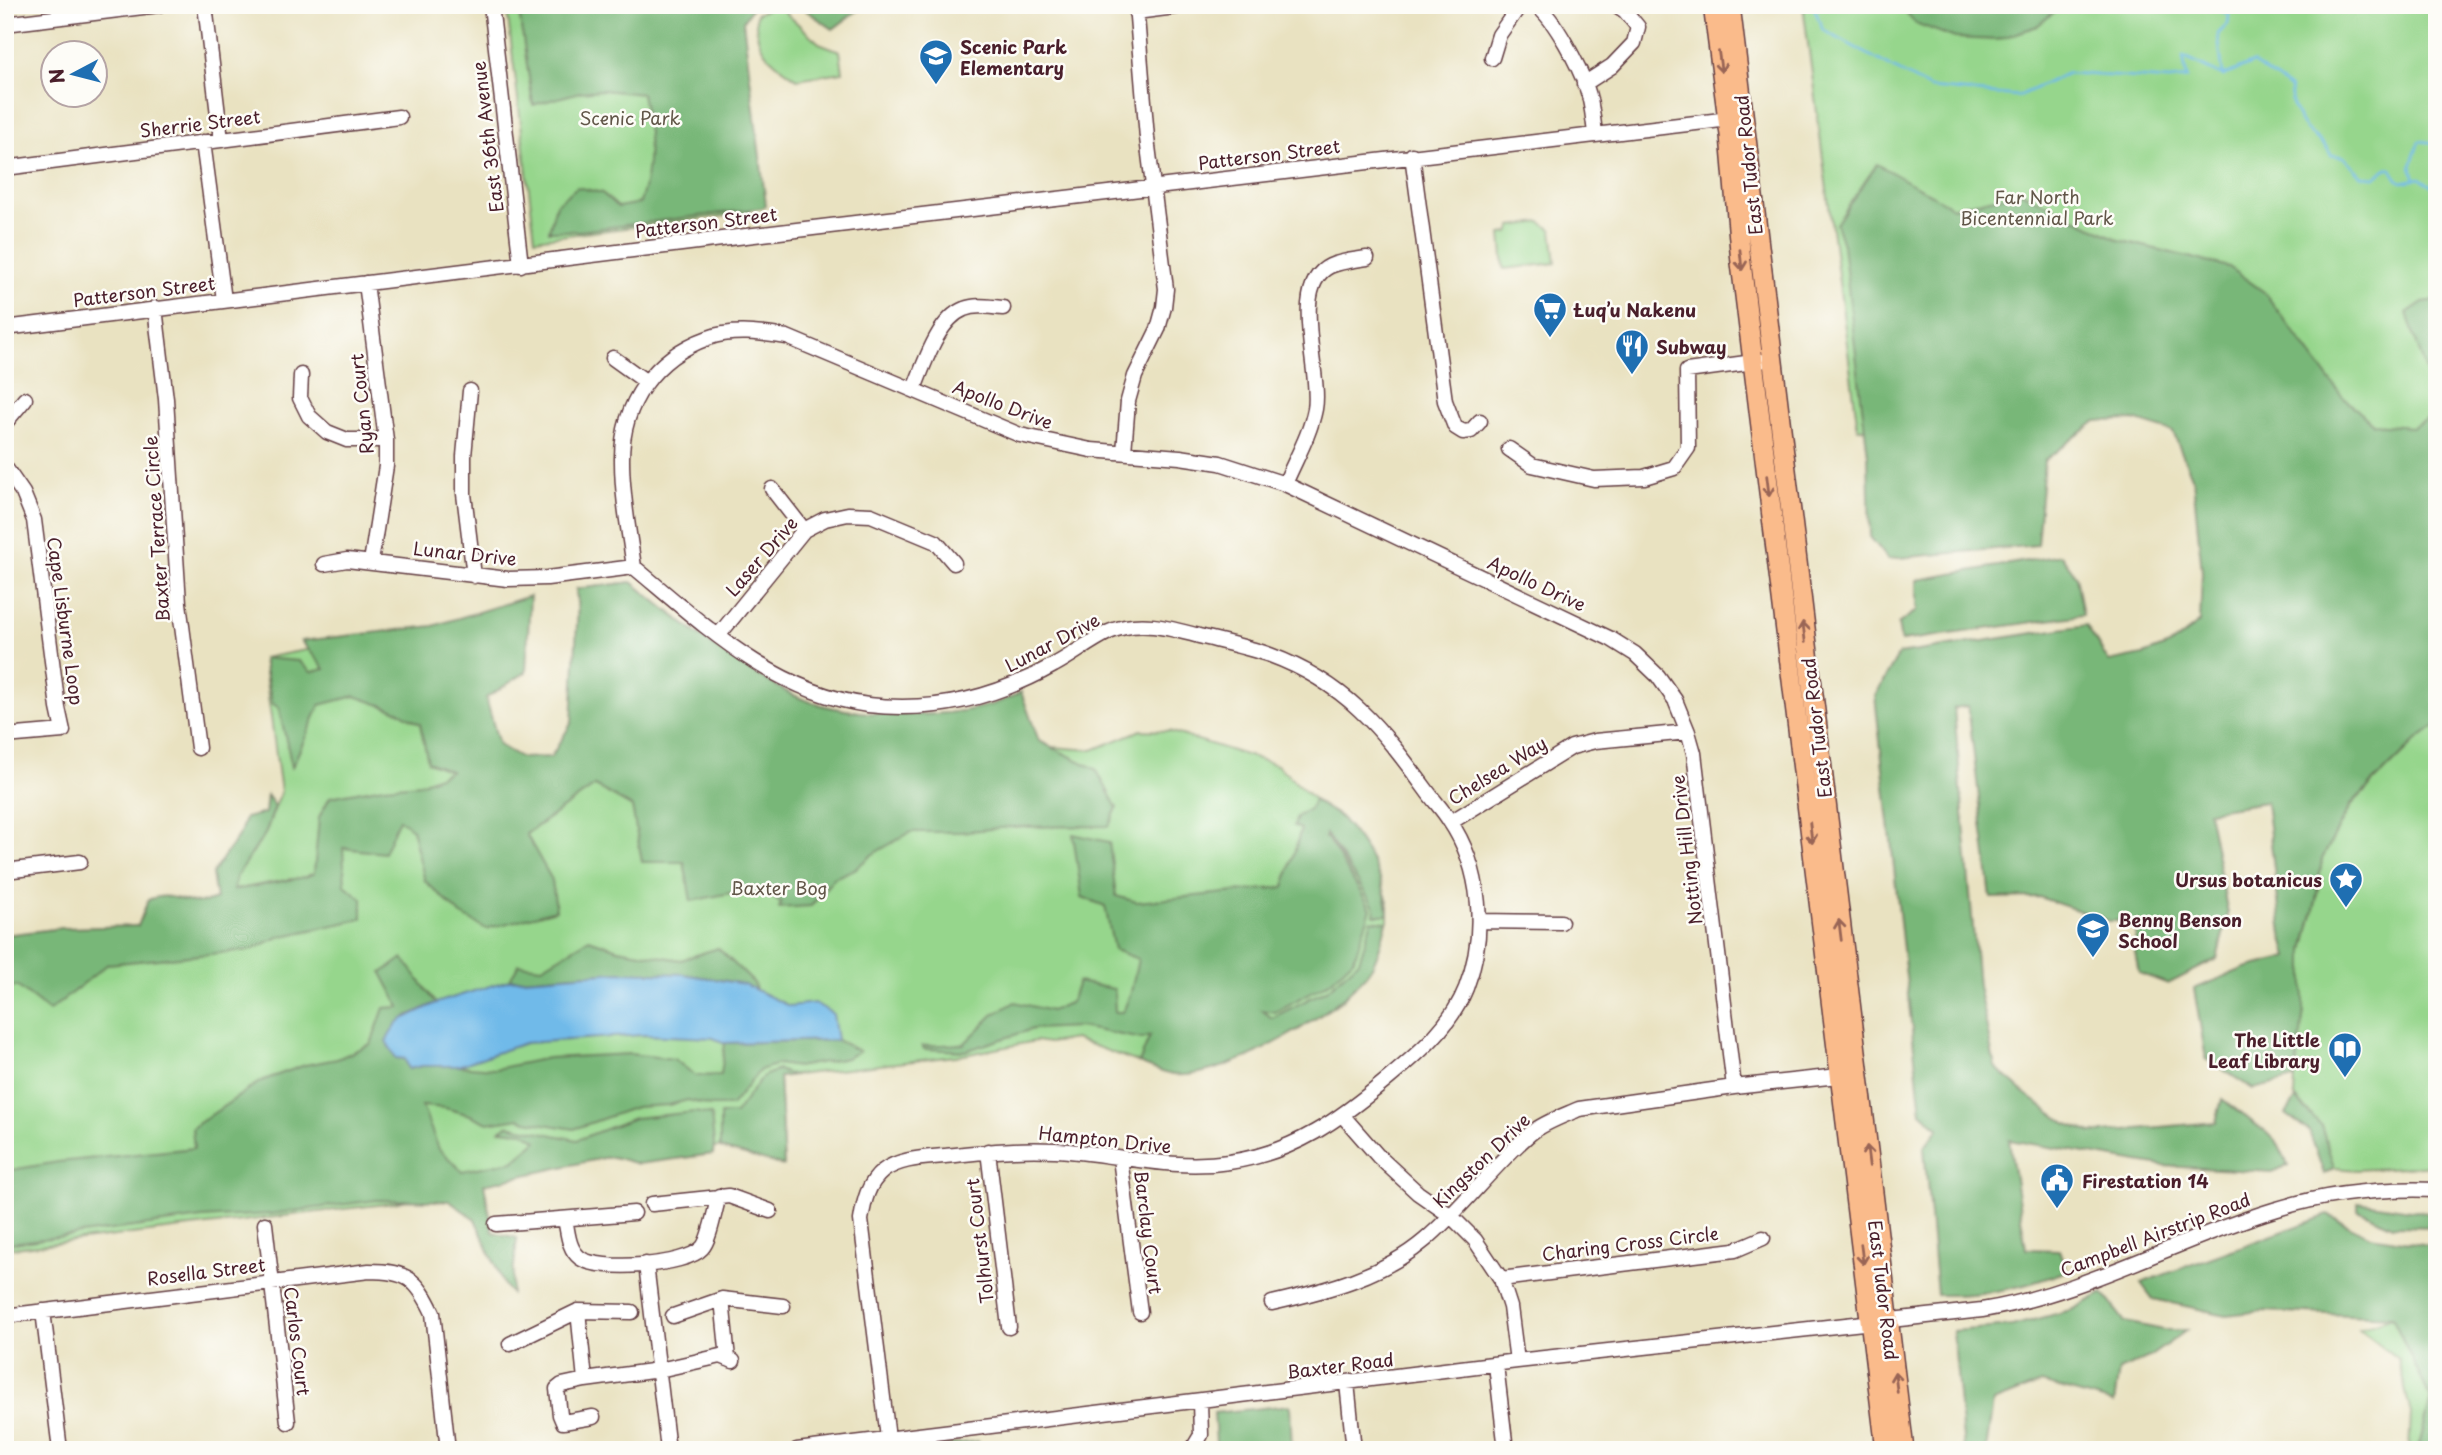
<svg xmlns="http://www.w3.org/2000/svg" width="2442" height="1455" viewBox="0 0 2442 1455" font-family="'Playpen Sans',sans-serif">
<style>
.green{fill:#96d68c;stroke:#707a5c;stroke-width:2}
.forest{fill:#78b778;stroke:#616b52;stroke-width:2}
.water{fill:#70bae9;stroke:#5d6c8a;stroke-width:2}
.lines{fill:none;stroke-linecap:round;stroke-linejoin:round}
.stream{stroke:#70bae9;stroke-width:2.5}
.minor-casing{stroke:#623c42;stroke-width:17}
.major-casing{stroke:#623c42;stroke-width:22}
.minor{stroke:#fff;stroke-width:14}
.major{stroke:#fabb8b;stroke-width:19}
.oneway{stroke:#996556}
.labels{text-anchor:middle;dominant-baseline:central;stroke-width:5;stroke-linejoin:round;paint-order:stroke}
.poi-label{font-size:18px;font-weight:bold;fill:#4a1f2b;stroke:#fdfcf7;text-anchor:start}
.park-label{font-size:18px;fill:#615648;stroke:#fdfcf7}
.street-label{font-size:18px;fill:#4a1f2b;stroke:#fdfcf7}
</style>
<rect width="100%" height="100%" fill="#fdfcf7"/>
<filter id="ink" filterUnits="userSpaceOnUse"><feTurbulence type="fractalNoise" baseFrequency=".0143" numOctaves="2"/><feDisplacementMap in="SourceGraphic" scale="14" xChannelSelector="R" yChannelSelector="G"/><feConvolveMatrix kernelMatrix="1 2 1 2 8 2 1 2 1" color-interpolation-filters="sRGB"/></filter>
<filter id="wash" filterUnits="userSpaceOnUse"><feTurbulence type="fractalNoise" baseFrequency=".00686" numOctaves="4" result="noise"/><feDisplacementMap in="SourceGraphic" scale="28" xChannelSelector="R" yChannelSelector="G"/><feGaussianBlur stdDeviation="1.57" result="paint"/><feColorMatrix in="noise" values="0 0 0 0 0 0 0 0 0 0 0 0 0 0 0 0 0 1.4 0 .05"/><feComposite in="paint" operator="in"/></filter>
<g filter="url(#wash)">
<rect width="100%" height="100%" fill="#e9e2c1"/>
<path class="green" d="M538,5H726L750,213L535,239L507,9Z
M777,5L819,43L840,51L843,72L797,79C769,59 754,50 756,14Z
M1803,5H2437V615L2195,391L1858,429Z
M1541,222L1552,230L1556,263L1504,269L1501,234L1509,233L1512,226Z
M632,582C683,624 734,665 793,695C831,713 893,717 935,714C965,712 996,707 1021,692L1038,741L1052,747L1093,750L1141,730L1169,731L1277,765L1320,805L1339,816L1353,834L1376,870L1388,901V920L1372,966L1341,1001L1300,1029L1249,1057L1191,1073L1173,1075L1075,1039L1049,1043L1036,1041L964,1055L779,1077L784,1166L724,1147L603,1158L484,1176L462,1186L394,1203L5,1249V938L156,924L292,879L233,890L236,877L265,834L281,792L263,658L327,646L463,632L505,839L530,841L526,834L590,789L576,589Z
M2437,725V1165L2357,1170L2334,1168L2321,1126L2294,1096L2296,1063L2304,1010V950L2316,901L2322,859L2351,805L2417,740Z
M2392,1317L2431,1399L2418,1450H2409L2411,1414L2398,1359L2359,1329Z"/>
<path class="forest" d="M518,5H544L546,14L600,5H754L743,21L766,205L763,208L579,231H549L556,204L577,187L602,193L618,207L640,203C652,166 650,132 642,94L602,90L580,92L533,105Z
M798,5H865L833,29Z
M1900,5H2063L2037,26L1997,40L1955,38L1915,23Z
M1877,164L1953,207L2022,192L2119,240L2229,267L2264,292L2342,396L2373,424L2412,427L2430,417L2434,396L2407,313L2423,302L2437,300V725L2417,740L2351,804L2322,859L2316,901L2304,950V1010L2295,1079L2253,1089L2206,1059L2194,989L2245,968L2288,957L2282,934L2266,802L2208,811L2228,914L2217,959L2168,984L2139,973L2134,948L2138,921H2109L2039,897L1991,898L1968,706L1954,708L1978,986L1995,1067L2032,1099L2066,1123L2092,1133L2216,1122L2222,1099L2276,1140L2288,1165L2273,1172L2162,1166L2009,1140L2026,1249L2059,1250L2067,1271C2022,1288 1986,1296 1937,1295L1924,1148L1939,1128L1921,1112L1875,696L1899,654L2086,625L2109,662L2143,655L2172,644L2200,622L2202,572L2193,479L2173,432L2134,420L2096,421L2044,461L2037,545L1888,559L1870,537L1868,456L1843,245L1836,224Z
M2061,555L2076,576L2083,615L1901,641L1898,624L1917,610V580Z
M632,582C683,624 734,665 793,695C831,713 893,717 935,714C965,712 996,707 1021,692L1039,741L1096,769L1117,808L1109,826L1010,827L960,832H911L873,854L855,869L834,878L811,906L779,908L781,902L755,888L691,901L684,862H642L632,807L595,786L526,834L552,880L556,910L486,929L460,914L425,881L412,829L399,819L384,853L343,848L345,885L362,899V919L279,937L251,950L108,964L49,1011L17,986L5,988V935L62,928L138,926L148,900C174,888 187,911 216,899L212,874L240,833L245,818L265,813L267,795L275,806L265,834L236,877L234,890L305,877L314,873L319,817L330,797L383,787L420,784L450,771L428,762L420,724L398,711L355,696L320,705L292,767L279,708L272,703L263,658L299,661L311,672L325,669L301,641L433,626L530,596L526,672L486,698L499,745L522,758L551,757L572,722L578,603L576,589Z
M1314,800C1322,807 1333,811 1341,818C1364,843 1387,880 1388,915H1374L1375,908L1326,834L1325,838H1327L1371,909L1354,959L1330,982L1275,1012L1262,1010L1272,1018L1328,989L1359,961L1372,920L1387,922C1383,936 1379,955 1371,968C1342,1011 1227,1080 1174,1075C1163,1074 1149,1067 1139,1063L1150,1036L1142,1039L1079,1027L1033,1029L965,1051L924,1049L922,1046L964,1044L993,1015L1015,1002L1051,1011L1071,1002L1078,982L1114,989L1115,1012H1123L1131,992L1138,959L1114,950L1105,906L1082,897L1073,834L1109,842L1116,896L1137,902L1284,887L1301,829L1294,826L1297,817L1310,808Z
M589,939L618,949L681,960L718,948L754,983L756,990C741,982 725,981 709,978C642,968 576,975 509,980L519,964L542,967Z
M403,958L436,1003L406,1017L405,1059L409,1069L422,1066H458L495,1069L548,1058L630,1054L674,1059L696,1076L721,1075L725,1043L837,1040L859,1051L847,1058L797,1067L778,1064L760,1070L731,1106H710L688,1100L669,1105L636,1107L574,1129L527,1121L520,1118L488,1123L470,1115L445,1108L422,1106L439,1149L462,1171L513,1161L537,1141L524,1132L500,1130L508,1125L577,1140L634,1118L695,1112L711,1115L714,1143L713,1154L638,1164L613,1157L603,1158L484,1184L493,1232L517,1238L511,1294L504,1285L475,1219L449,1201L377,1200L270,1214L202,1218L5,1244V1171L58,1162L194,1148L192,1128L261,1081L305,1065L337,1059L371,1044L384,1008L400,1007L382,973Z
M778,1070L791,1075L779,1077L784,1166L720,1148V1114H735L763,1076Z
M2296,1099L2321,1126L2334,1168L2324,1174L2309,1131L2286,1114Z
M2358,1202L2430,1213L2437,1210V1227L2393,1226L2358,1210Z
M2328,1215L2370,1236L2437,1246V1450H2418L2431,1399L2392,1317L2263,1311L2226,1315L2153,1299L2141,1283Z
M2103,1293L2125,1322L2164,1330H2187L2149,1357L2119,1370L2114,1403L2041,1383L1993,1402L1986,1450H1964L1953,1331L2012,1326L2074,1309Z
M1290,1405L1292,1450H1211L1216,1443L1214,1413Z
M978,1441L979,1450H906Z"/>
<path class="water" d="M618,972L683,974L744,984L789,1006L815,1003L833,1014L837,1040L725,1043L713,1038L643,1035L525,1043L458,1066H422L409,1069L405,1059L396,1058L386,1041L397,1023L405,1018L436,1003L509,980Z"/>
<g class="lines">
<path class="stream" d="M1813,5L1823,30L1930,88L2019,96L2068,73L2169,80L2187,78L2183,57L2223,76
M2220,5V10L2229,15L2228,24L2218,34L2223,76L2253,63L2290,88C2291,105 2298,123 2311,134C2319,141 2326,144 2331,155L2344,157L2362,176L2375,177L2387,168L2392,169L2398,180L2402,182L2420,178L2437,190
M2415,179L2411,166L2419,141L2437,143"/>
</g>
</g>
<g filter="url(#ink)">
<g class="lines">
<g class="minor-casing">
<path id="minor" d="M205,5L221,140
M491,5L521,265
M1536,5C1555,19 1579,66 1587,89C1592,103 1593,119 1595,133
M1136,12L1190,5
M5,24L159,5
M1492,58L1499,35L1520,5
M1584,84L1612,66L1634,43L1638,27L1625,11L1616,5
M203,142L224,300
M1412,155L1445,401L1455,427L1463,432L1471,431L1480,421
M5,168L399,117
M366,283L386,440V466L371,562
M155,308L166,399L179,603L198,748
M5,328L754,235L1738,118
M613,358L645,381
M301,375L300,398L309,416L327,432L347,440H386
M914,389C924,365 938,319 964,309C976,304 990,307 1003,308
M470,391L464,456V494L474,576
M5,423L25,399
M1509,449L1532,465L1594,479L1644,477L1674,468L1688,448L1687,371L1761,361
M1124,452L1128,401L1135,376L1158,329L1164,307L1166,289L1147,138L1136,5
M5,467L23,493L34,520L58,708L63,731L5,736
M1285,484C1295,460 1310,435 1315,409C1322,374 1288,286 1330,266C1341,261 1355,260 1367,258
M772,489L804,530
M324,564L347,560L508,579L547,578L634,567C705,626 773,692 868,705C934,713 997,697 1054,665C1073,655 1090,641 1109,632C1138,619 1170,628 1199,636C1223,642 1247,647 1270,655C1346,683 1381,728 1427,791C1434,801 1443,810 1449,820C1482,868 1487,934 1466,988C1451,1026 1420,1052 1389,1078C1340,1119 1294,1153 1229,1162C1170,1171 1114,1153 1055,1150C1018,1148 982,1152 945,1156C925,1158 900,1158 883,1171C868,1183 864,1201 861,1220L888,1438
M634,567C629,532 622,496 622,461C621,403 655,357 708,338C732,329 762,333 787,337L1020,435L1091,450L1180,457L1220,463L1285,484L1611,639L1635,654L1658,676L1675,700L1688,732L1694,753L1734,1087
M718,636L804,530L825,519L848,514L871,515L936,542L954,563
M1451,822L1572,747L1595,741L1688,732
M5,871L80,862
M1479,921L1561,922
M1343,1116L1378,1156L1418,1193L1451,1216L1475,1240L1501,1279L1510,1307L1517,1361
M988,1151L1009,1327
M1120,1158L1140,1312
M652,1204L729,1196L770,1211
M565,1219C568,1232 568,1249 580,1258C599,1272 686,1266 702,1248C710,1240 715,1208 719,1196
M265,1224L288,1422
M496,1224L634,1213
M646,1264L668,1450
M1501,1279L1735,1250L1763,1238
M722,1299L728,1359
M1272,1303C1325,1291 1383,1276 1425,1240C1463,1208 1493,1165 1531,1133C1545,1122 1563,1116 1579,1109L1734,1087L1848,1075
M43,1311L60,1450
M578,1311L585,1380
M5,1316L369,1271C407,1271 417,1279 433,1313L448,1450
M673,1316L722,1299L783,1306
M510,1344L578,1311L632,1312
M1496,1365L1506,1450
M1347,1383L1354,1450
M593,1417L563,1422L560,1415L557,1389L562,1385L585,1380L659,1370L721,1356L733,1361
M797,1450L1517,1361L1982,1310C2085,1293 2175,1240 2274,1210C2327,1193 2382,1188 2437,1190
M1192,1450L1201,1435L1200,1402"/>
</g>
<g class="major-casing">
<path id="major" d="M1713,5L1730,135L1741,263L1886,1450
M1730,5L1904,1450"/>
</g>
<use href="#minor" class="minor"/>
<use href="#major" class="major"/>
</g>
<defs><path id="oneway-shaft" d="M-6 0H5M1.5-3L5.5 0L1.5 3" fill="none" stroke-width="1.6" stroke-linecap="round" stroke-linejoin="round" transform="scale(1.75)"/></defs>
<g class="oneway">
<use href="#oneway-shaft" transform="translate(1720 62) rotate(82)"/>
<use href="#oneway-shaft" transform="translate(1741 260) rotate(84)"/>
<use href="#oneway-shaft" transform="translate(1768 486) rotate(83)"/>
<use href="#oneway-shaft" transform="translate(1804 632) rotate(-97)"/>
<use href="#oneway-shaft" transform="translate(1811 833) rotate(83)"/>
<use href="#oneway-shaft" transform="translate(1840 930) rotate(-97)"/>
<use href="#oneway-shaft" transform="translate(1868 1156) rotate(-97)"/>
<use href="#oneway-shaft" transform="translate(1862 1254) rotate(83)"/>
<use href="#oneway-shaft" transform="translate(1896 1382) rotate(-97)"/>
</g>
</g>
<defs>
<g id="school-pin" transform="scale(1.75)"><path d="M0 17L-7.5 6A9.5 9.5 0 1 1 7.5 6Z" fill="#1f6fb2" stroke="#fdfcf7"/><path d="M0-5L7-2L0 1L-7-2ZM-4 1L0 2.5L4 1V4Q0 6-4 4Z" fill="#fff"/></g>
<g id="supermarket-pin" transform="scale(1.75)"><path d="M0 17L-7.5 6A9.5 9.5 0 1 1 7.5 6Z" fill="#1f6fb2" stroke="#fdfcf7"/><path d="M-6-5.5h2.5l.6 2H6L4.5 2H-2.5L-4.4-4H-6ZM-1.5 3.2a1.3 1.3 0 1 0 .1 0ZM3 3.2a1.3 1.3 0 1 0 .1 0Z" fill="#fff"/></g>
<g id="restaurant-pin" transform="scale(1.75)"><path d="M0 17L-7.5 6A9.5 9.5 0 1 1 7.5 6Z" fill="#1f6fb2" stroke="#fdfcf7"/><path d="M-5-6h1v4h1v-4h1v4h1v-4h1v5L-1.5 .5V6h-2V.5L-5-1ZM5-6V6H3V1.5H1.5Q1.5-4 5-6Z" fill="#fff"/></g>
<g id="sight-pin" transform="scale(1.75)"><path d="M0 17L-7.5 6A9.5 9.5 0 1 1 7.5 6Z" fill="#1f6fb2" stroke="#fdfcf7"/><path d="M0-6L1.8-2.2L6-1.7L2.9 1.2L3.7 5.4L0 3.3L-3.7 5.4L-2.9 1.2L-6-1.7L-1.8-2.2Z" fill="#fff"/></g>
<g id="library-pin" transform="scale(1.75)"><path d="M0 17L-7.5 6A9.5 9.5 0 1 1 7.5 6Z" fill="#1f6fb2" stroke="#fdfcf7"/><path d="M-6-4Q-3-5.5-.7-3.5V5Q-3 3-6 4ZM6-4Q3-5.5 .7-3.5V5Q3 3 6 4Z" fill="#fff"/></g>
<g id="civic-pin" transform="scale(1.75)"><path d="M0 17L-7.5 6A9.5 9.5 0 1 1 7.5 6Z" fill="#1f6fb2" stroke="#fdfcf7"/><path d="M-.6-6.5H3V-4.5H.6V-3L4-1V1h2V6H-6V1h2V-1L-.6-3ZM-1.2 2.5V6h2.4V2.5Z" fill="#fff"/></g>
</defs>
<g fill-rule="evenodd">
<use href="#school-pin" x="936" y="56"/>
<use href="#supermarket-pin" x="1550" y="309"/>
<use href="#restaurant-pin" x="1632" y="346"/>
<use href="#sight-pin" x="2346" y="879"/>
<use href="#school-pin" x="2093" y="929"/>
<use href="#library-pin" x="2345" y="1049"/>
<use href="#civic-pin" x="2057" y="1180"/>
</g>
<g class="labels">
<g class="poi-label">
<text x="960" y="46">Scenic Park<tspan x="960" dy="21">Elementary</tspan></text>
<text x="1574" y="309">Łuq’u Nakenu</text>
<text x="1656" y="346">Subway</text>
<text x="2322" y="879" text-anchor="end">Ursus botanicus</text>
<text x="2118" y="919">Benny Benson<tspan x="2118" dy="21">School</tspan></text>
<text x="2320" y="1039" text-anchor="end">The Little<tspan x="2320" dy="21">Leaf Library</tspan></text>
<text x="2082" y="1180">Firestation 14</text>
</g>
<g class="park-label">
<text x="630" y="117">Scenic Park</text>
<text x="2037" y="196">Far North<tspan x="2037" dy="21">Bicentennial Park</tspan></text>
<text x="779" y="887">Baxter Bog</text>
</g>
<g class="street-label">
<text transform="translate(200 123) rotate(-7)">Sherrie Street</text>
<text transform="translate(487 137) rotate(-97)">East 36th Avenue</text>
<text transform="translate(1269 154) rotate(-7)">Patterson Street</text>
<text transform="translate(1748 165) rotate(-96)">East Tudor Road</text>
<text transform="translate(706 222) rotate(-7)">Patterson Street</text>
<text transform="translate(144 291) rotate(-7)">Patterson Street</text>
<text transform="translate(361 404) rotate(-96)">Ryan Court</text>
<text transform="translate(1003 404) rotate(21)">Apollo Drive</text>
<text transform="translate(156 529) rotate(-94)">Baxter Terrace Circle</text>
<text transform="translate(465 553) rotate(6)">Lunar Drive</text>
<text transform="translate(761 556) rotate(-49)">Laser Drive</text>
<text transform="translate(1537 583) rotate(25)">Apollo Drive</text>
<text transform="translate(66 621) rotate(82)">Cape Lisburne Loop</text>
<text transform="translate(1052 642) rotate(-28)">Lunar Drive</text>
<text transform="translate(1816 728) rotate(-97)">East Tudor Road</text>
<text transform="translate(1497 770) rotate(-32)">Chelsea Way</text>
<text transform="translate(1686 850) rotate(-97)">Notting Hill Drive</text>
<text transform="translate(1105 1139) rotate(6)">Hampton Drive</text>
<text transform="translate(1481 1160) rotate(-44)">Kingston Drive</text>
<text transform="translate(1149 1232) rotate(83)">Barclay Court</text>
<text transform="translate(2155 1234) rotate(-21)">Campbell Airstrip Road</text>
<text transform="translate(979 1241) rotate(-97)">Tolhurst Court</text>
<text transform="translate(1630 1243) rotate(-7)">Charing Cross Circle</text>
<text transform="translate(206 1271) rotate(-7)">Rosella Street</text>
<text transform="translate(1884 1290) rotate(83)">East Tudor Road</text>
<text transform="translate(298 1341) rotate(83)">Carlos Court</text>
<text transform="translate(1340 1365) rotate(-7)">Baxter Road</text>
</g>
</g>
<rect width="2442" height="1455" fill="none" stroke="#fdfcf7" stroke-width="28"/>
<g transform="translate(74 74) rotate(263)"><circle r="33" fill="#fdfcf7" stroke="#b5a4a5" stroke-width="2"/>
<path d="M0-5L12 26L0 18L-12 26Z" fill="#1f6fb2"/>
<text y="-10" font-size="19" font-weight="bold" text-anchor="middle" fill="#4a1f2b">N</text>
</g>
</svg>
